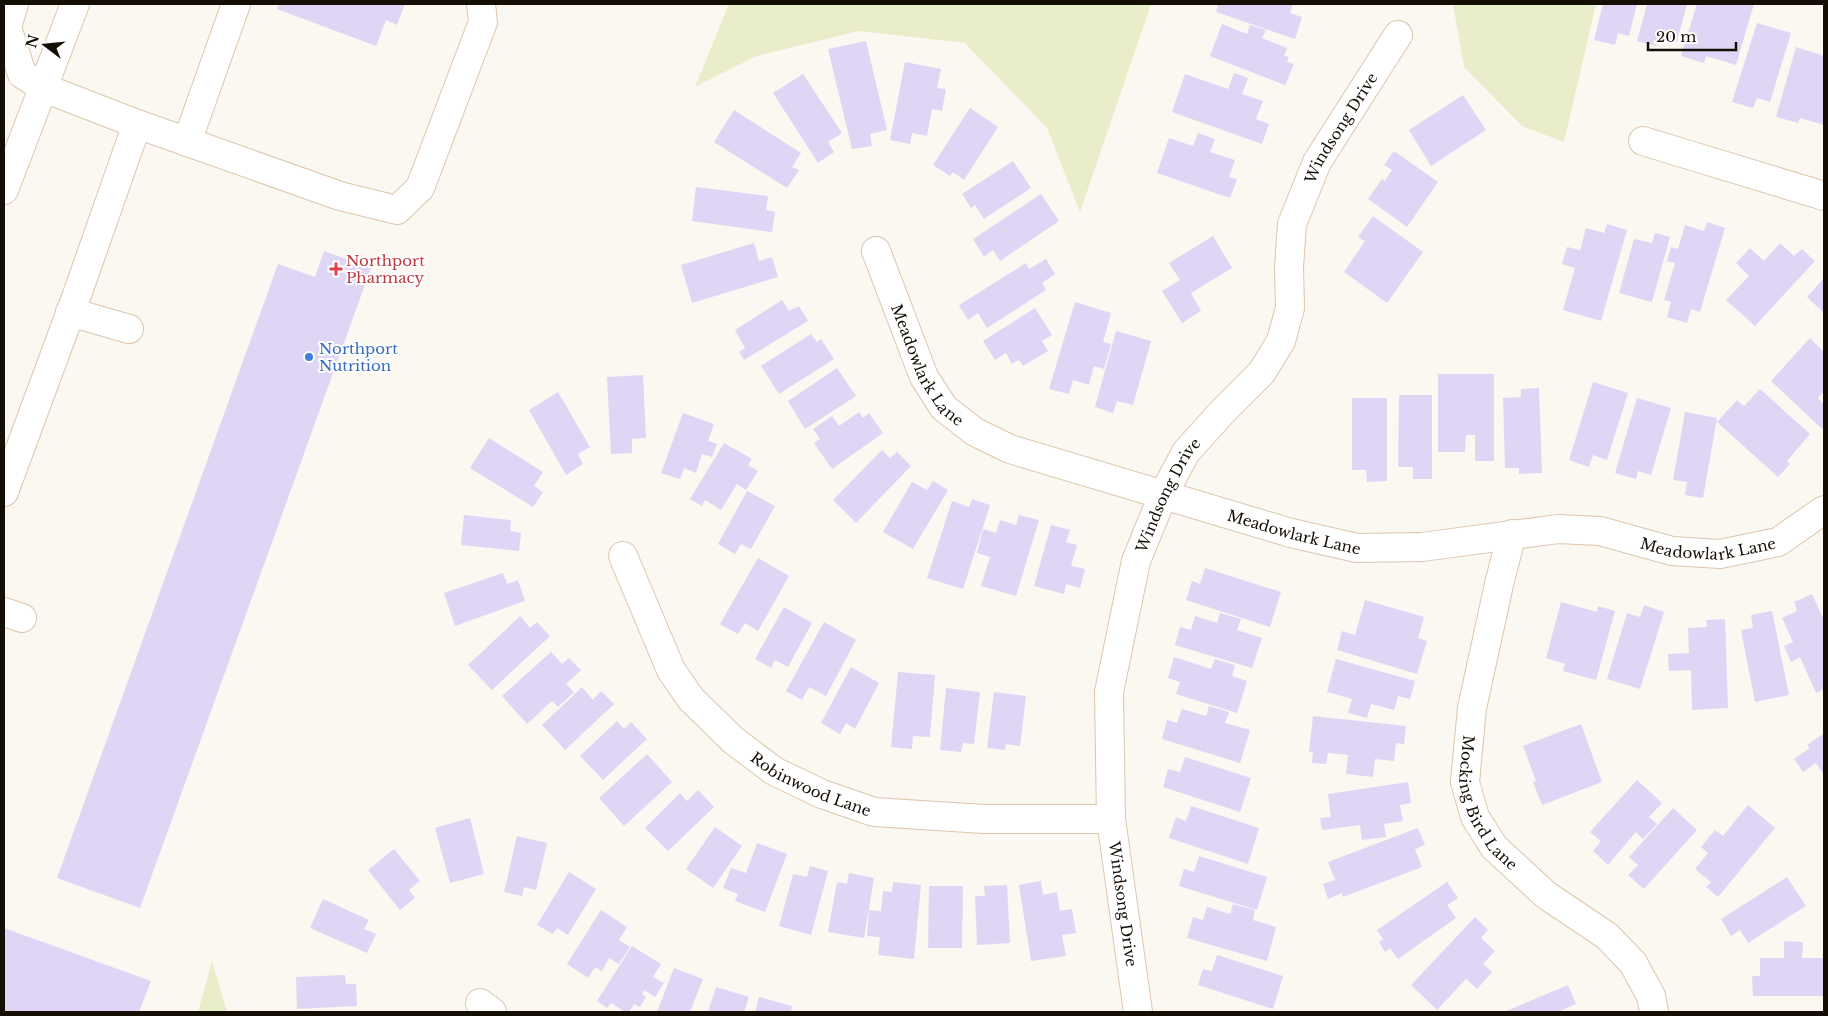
<svg xmlns="http://www.w3.org/2000/svg" width="1828" height="1016" viewBox="0 0 1828 1016" font-family="'Libre Baskerville',serif">
<style>
.green{fill:#eaedc9}
.building{fill:#dfd6f6}
.lines{fill:none;stroke-linecap:round;stroke-linejoin:round}
.minor-casing{stroke:#ddc6ac;stroke-width:30}
.highway-casing{stroke:#ddc6ac;stroke-width:30}
.minor{stroke:#fff;stroke-width:28}
.highway{stroke:#fff;stroke-width:28}
.health-dot{fill:#e0444e;stroke:#fff;stroke-width:2}
.shop-dot{fill:#3f7fe0;stroke:#fff;stroke-width:2}
.labels{text-anchor:middle;dominant-baseline:central;stroke-width:4;stroke-linejoin:round;paint-order:stroke}
.street-label{font-size:15px;fill:#150e05;stroke:#fff}
.health-label{font-size:15px;fill:#be3a42;stroke:#fff;text-anchor:start}
.shop-label{font-size:15px;fill:#366cbe;stroke:#fff;text-anchor:start}
</style>
<rect width="100%" height="100%" fill="#fbf7f1"/>
<path class="green" d="M729,4H1151L1080,212L1047,128L965,43L859,31L757,56L695,87Z
M1453,4H1596L1564,142L1522,126L1464,67Z
M212,961L227,1012H198Z"/>
<path class="building" d="M279,4H405L397,25L386,20L376,46L277,9Z
M1218,4H1293L1290,13L1302,17L1295,39L1216,12Z
M1603,4H1637L1629,36L1618,33L1615,45L1594,40Z
M1647,4H1687L1677,42L1659,37L1656,46L1637,41Z
M1697,4H1754L1736,65L1706,56L1704,63L1681,56Z
M1757,23L1791,33L1770,102L1757,98L1753,108L1732,102Z
M1222,24L1247,34L1250,25L1266,30L1262,38L1287,48L1284,56L1289,57L1287,62L1294,64L1285,85L1210,56Z
M866,41L887,130L870,134L872,146L852,149L828,49Z
M1796,47L1824,56V125L1800,118L1798,123L1776,117Z
M905,62L941,69L937,88L946,89L942,111L932,109L927,136L912,133L910,144L890,140Z
M1234,73L1248,78L1242,94L1263,101L1256,119L1269,124L1262,144L1172,112L1185,74L1228,89Z
M803,74L842,133L828,142L834,152L818,163L773,93Z
M1463,95L1486,130L1431,166L1409,130Z
M970,108L998,127L964,180L953,172L950,176L933,165Z
M734,110L801,153L792,167L799,170L787,188L714,142Z
M1198,133L1215,139L1210,152L1235,160L1229,177L1237,179L1230,198L1157,173L1169,138L1193,146Z
M1394,151L1438,182L1407,227L1368,199L1382,179L1385,181L1392,170L1384,165Z
M1013,161L1031,188L984,219L975,205L971,208L962,194Z
M696,187L768,196L766,210L775,212L772,232L692,221Z
M1041,194L1059,221L1000,261L993,250L984,257L973,239Z
M1373,216L1423,252L1387,303L1344,272L1365,241L1358,237Z
M1707,222L1725,228L1700,312L1691,309L1687,323L1667,317L1671,302L1664,300L1675,263L1667,261L1671,247L1678,249L1685,225L1704,231Z
M1607,224L1627,230L1601,321L1563,310L1575,268L1562,264L1567,247L1580,250L1586,228L1604,233Z
M1655,233L1670,237L1652,302L1619,293L1634,239L1652,243Z
M1213,236L1232,268L1191,293L1201,311L1182,323L1162,291L1180,280L1169,263Z
M754,243L759,261L772,257L778,277L692,303L681,265Z
M1780,243L1794,256L1802,249L1815,261L1755,326L1726,300L1749,276L1736,263L1750,248L1764,261Z
M324,251L371,268L140,908L57,878L278,264L315,277Z
M1046,259L1055,274L1042,283L1046,290L987,328L978,313L968,320L959,305L1026,263L1029,269Z
M1824,278V313L1807,297Z
M782,300L789,311L799,306L808,321L744,360L739,352L745,348L735,330Z
M1075,302L1111,313L1103,342L1111,344L1104,369L1094,366L1089,385L1073,380L1069,394L1049,389Z
M1035,308L1052,335L1042,341L1048,351L1023,366L1019,360L1012,364L1006,353L995,360L983,341Z
M1116,331L1151,341L1133,405L1117,401L1113,413L1095,407Z
M811,334L817,342L821,339L834,359L779,394L761,366Z
M1810,338L1824,352V391L1818,398L1824,404V426L1822,429L1771,381Z
M837,368L856,396L805,429L788,401Z
M1438,374H1494V461H1475V435H1466L1465,452H1438Z
M643,375L646,438L632,439V453L611,454L607,377Z
M1593,382L1628,393L1607,460L1593,455L1589,467L1569,460Z
M1539,388L1542,473L1519,474V468H1505L1503,398L1521,397V389Z
M1760,389L1810,434L1787,461L1790,464L1778,477L1717,422L1737,400L1744,406Z
M558,392L590,447L578,454L583,464L566,475L529,410Z
M1399,395H1432V479H1413V467H1398Z
M1352,398H1387V481L1367,482L1366,470H1352Z
M1637,398L1671,408L1651,475L1638,471L1636,479L1615,473Z
M859,412L863,418L869,413L883,433L832,469L814,443L820,439L813,429L832,416L839,426Z
M1685,412L1717,418L1703,498L1685,495L1687,482L1673,480Z
M683,413L714,424L708,441L717,444L712,457L702,454L696,473L684,468L680,479L661,473Z
M489,438L543,472L534,486L543,492L533,507L470,468Z
M724,443L752,459L748,465L758,471L746,490L737,484L721,510L705,500L702,506L690,499Z
M882,450L890,458L897,452L911,466L856,523L833,500Z
M933,481L948,490L913,549L883,532L912,482L927,490Z
M747,491L775,506L751,549L741,544L735,554L718,544Z
M972,499L990,505L963,589L927,578L952,501L969,507Z
M464,515L511,520L510,531L521,533L519,551L461,545Z
M1019,515L1039,520L1016,596L981,586L990,557L977,553L983,529L996,533L1000,520L1016,525Z
M1051,525L1070,530L1066,542L1077,545L1071,566L1085,569L1080,588L1066,584L1064,594L1034,586Z
M758,558L789,576L758,631L745,623L738,634L720,624Z
M1205,568L1281,592L1270,627L1186,600L1192,581L1200,584Z
M503,573L507,584L518,580L525,601L455,626L444,593Z
M1812,594L1824,620V689L1816,693L1800,657L1791,662L1784,646L1793,642L1782,618L1797,611L1794,602Z
M1365,600L1424,617L1418,638L1427,641L1417,674L1337,650L1342,631L1355,635Z
M1561,602L1597,612L1598,606L1615,611L1596,680L1563,671L1565,664L1546,658Z
M1644,605L1664,612L1640,689L1607,679L1627,613L1640,617Z
M784,607L812,623L788,667L775,660L771,668L755,659Z
M1772,611L1789,695L1755,702L1741,630L1753,628L1751,615Z
M1220,613L1241,619L1237,630L1262,638L1252,668L1175,645L1180,627L1191,630L1195,616L1217,623Z
M520,616L530,628L537,622L550,636L492,690L468,665Z
M1725,619L1728,708L1692,710L1691,670L1669,671L1668,654L1689,653L1688,628L1707,627L1706,620Z
M824,622L856,640L826,696L809,687L802,700L786,691Z
M551,652L562,664L569,658L581,670L566,684L574,692L558,707L552,701L527,724L502,696Z
M1174,657L1211,669L1215,659L1235,665L1232,676L1247,681L1237,713L1176,694L1180,682L1168,678Z
M1336,659L1415,681L1410,699L1398,696L1394,710L1371,704L1367,718L1348,713L1352,699L1327,692Z
M851,667L879,683L855,729L846,723L840,734L821,723Z
M898,672L935,675L930,737L913,736L912,749L891,747Z
M582,687L593,700L601,691L614,704L565,750L542,725Z
M946,688L980,692L974,744L963,743L961,752L940,750Z
M994,692L1026,696L1020,746L1006,744L1005,750L987,748Z
M1209,706L1229,712L1225,723L1250,730L1240,763L1162,739L1167,720L1177,723L1182,709L1206,716Z
M1313,716L1406,726L1404,744L1396,743L1394,761L1375,759L1373,777L1346,774L1348,755L1328,753L1326,764L1312,763L1313,752H1309Z
M617,721L624,729L631,722L647,739L603,780L580,756Z
M1581,724L1602,782L1542,805L1533,782L1536,781L1523,746Z
M1824,733V775L1816,763L1803,772L1794,759L1810,748L1807,745Z
M647,754L672,782L624,826L599,798Z
M1185,757L1251,778L1240,812L1163,787L1168,769L1180,772Z
M1637,780L1662,803L1649,817L1657,824L1643,839L1636,832L1608,865L1593,851L1601,841L1590,832Z
M1408,782L1411,803L1400,805L1403,821L1384,824L1386,837L1362,840L1360,825L1322,830L1320,818L1331,817L1328,794Z
M698,790L714,807L668,851L645,828L680,793L687,801Z
M1748,805L1775,828L1718,897L1706,887L1711,882L1695,869L1708,853L1701,847L1715,830L1723,836Z
M1191,806L1259,828L1248,864L1169,838L1176,817L1186,821Z
M1673,808L1697,830L1644,889L1628,875L1638,865L1629,857Z
M470,818L484,874L450,883L435,828Z
M715,827L742,846L713,888L686,869Z
M1418,828L1425,845L1415,849L1422,867L1343,897L1342,893L1328,899L1323,884L1335,880L1328,862Z
M517,836L547,843L536,890L524,887L522,896L504,892Z
M757,843L787,854L765,912L735,901L738,894L723,888L731,868L746,873Z
M394,849L420,881L409,890L415,898L400,910L368,870Z
M1199,856L1267,877L1257,910L1179,886L1184,869L1194,872Z
M810,866L828,871L811,935L779,926L793,874L807,877Z
M569,872L596,889L568,935L557,928L553,934L537,925Z
M849,873L874,878L864,938L828,932L837,882L847,884Z
M1787,877L1806,906L1748,943L1740,930L1731,936L1721,919Z
M1041,881L1043,895L1057,892L1060,911L1072,909L1076,933L1062,935L1066,956L1031,961L1019,885Z
M893,882L921,885L914,959L878,955L880,937L867,936L869,910L881,911L883,891L892,892Z
M1447,882L1458,898L1447,905L1456,918L1398,959L1390,948L1385,952L1379,942L1383,939L1377,930Z
M1007,885L1010,943L977,945L975,896H985L984,886Z
M929,886H963L962,948H928Z
M323,899L369,920L364,929L376,934L367,953L310,928Z
M1233,904L1255,910L1253,920L1276,927L1267,961L1187,938L1193,917L1203,920L1207,907L1230,914Z
M601,910L627,927L619,940L630,947L619,964L609,958L602,971L595,967L588,978L567,964Z
M1475,917L1488,930L1481,938L1495,951L1483,964L1492,972L1477,989L1466,979L1437,1010L1411,985Z
M4,928L151,981L139,1012H4Z
M1784,941L1803,942L1802,958H1824V996H1753L1752,976H1760V958H1784Z
M632,946L661,964L653,977L664,983L655,997L644,990L642,994L646,997L640,1007L634,1004L629,1012H625L611,1003L607,1008L597,1001Z
M1217,955L1283,976L1273,1009L1198,985L1203,969L1212,971Z
M674,968L703,979L690,1012H657Z
M345,975L346,984H356L357,1006L297,1009L296,977Z
M1568,985L1576,1004L1558,1012H1504Z
M716,987L749,997L744,1012H708Z
M759,997L792,1006L791,1012H755Z"/>
<g class="lines">
<g class="minor-casing">
<g id="minor">
<path d="M44,88L137,124L340,196L397,210L420,188L483,22L481,4"/>
<path d="M1643,141L1824,196"/>
<path d="M187,142L236,4"/>
<path id="s1" d="M876,251L924,377L944,408L975,432L1010,449L1291,533L1357,548L1422,547L1558,529L1600,531L1672,551L1720,554L1778,542L1824,510"/>
<path d="M70,312L129,329"/>
<path d="M4,492L78,292L137,124"/>
<path id="s2" d="M1512,534L1500,580L1472,708L1465,782L1475,817L1494,847L1546,895L1607,936L1633,963L1651,996L1654,1012"/>
<path id="s3" d="M623,556L671,670L691,699L733,740L774,771L822,794L874,812L984,819H1111"/>
<path d="M4,612L22,618"/>
<path d="M480,1003L492,1012"/>
<path id="s4" d="M1138,1012L1111,819L1109,692L1136,561L1163,495L1186,452L1224,410L1262,372L1281,341L1290,308L1289,267L1292,224L1317,162L1398,35"/>
</g>
</g>
<g class="highway-casing">
<path id="highway" d="M14,4L7,27L22,74L44,88
M4,190L75,4"/>
</g>
<use href="#minor" class="minor"/>
<use href="#highway" class="highway"/>
</g>
<path class="health-dot" d="M333.5 261.5h5v5h5v5h-5v5h-5v-5h-5v-5h5z"/>
<circle class="shop-dot" cx="309" cy="357" r="5"/>
<g class="labels">
<g class="street-label">
<text stroke="none"><textPath href="#s4" startOffset="949">Windsong Drive</textPath></text>
<text stroke="none"><textPath href="#s1" startOffset="126">Meadowlark Lane</textPath></text>
<text stroke="none"><textPath href="#s4" startOffset="529">Windsong Drive</textPath></text>
<text stroke="none"><textPath href="#s1" startOffset="546">Meadowlark Lane</textPath></text>
<text stroke="none"><textPath href="#s1" startOffset="966">Meadowlark Lane</textPath></text>
<text stroke="none"><textPath href="#s3" startOffset="308">Robinwood Lane</textPath></text>
<text stroke="none"><textPath href="#s2" startOffset="280">Mocking Bird Lane</textPath></text>
<text transform="translate(1123 904) rotate(82)">Windsong Drive</text>
</g>
<g class="health-label">
<text x="346" y="260">Northport<tspan x="346" dy="17">Pharmacy</tspan></text>
</g>
<g class="shop-label">
<text x="319" y="348">Northport<tspan x="319" dy="17">Nutrition</tspan></text>
</g>
</g>
<rect width="1828" height="1016" fill="none" stroke="#150e05" stroke-width="10"/>
<g transform="translate(45 45) rotate(286)" stroke="#ffffff" stroke-width="4" paint-order="stroke">
<path d="M0-4L9 19L0 12L-9 19Z" fill="#150e05"/>
<text y="-8" font-size="14" font-weight="bold" text-anchor="middle" fill="#150e05">N</text>
</g>
<path d="M1648 42v8h88v-8" fill="none" stroke="#150e05" stroke-width="2.5"/>
<text x="1656" y="42" font-size="15" fill="#150e05" stroke="#ffffff" stroke-width="4" paint-order="stroke">20 m</text>
</svg>
